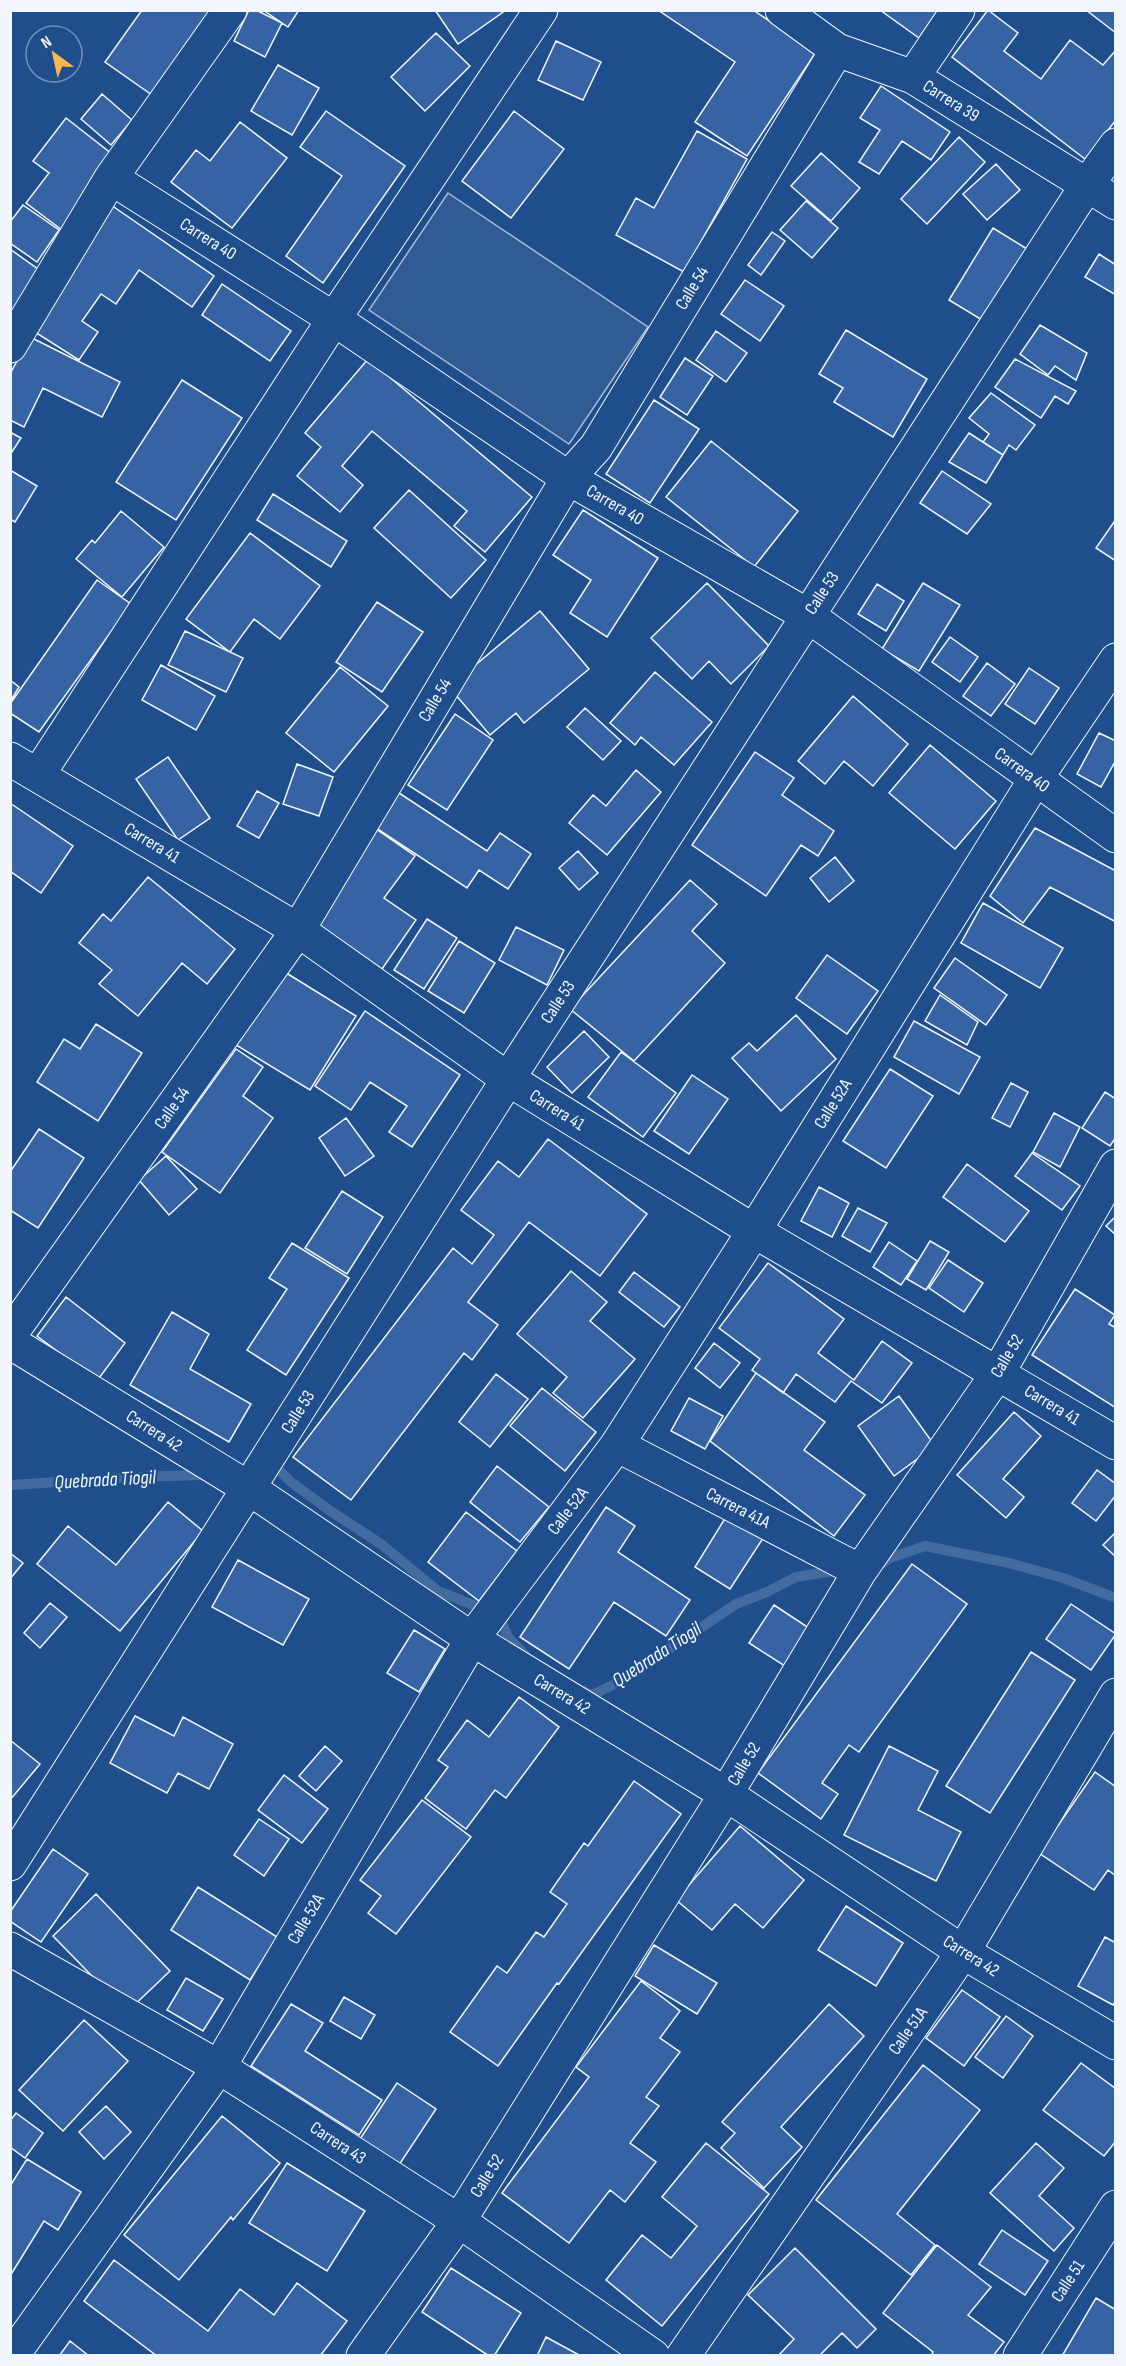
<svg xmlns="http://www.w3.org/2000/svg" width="1126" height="2366" viewBox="0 0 1126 2366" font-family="'Sofia Sans Condensed',sans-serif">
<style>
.built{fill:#305b95;stroke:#a8bbd7;stroke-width:1.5}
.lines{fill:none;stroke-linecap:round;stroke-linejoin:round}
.stream{stroke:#446ba0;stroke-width:10}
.building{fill:#3563a3;stroke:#f2f6ff;stroke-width:1.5}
.minor-casing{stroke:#f2f6ff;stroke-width:35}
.minor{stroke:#1f4e8c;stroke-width:33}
.labels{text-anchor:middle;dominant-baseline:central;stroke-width:4.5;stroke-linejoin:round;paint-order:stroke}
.street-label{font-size:18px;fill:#f2f6ff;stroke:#1f4e8c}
.water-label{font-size:20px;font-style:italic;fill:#f2f6ff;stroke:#1f4e8c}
</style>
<rect width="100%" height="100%" fill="#1f4e8c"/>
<path class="built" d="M448,193L648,327L569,444L369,310Z"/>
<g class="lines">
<path class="stream" d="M280,1471L291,1482L329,1510L381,1544L438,1591L481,1608
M10,1485L138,1477L200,1475
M879,1565L890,1558L925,1546L1009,1563L1063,1578L1116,1598
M501,1620L508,1637L529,1659
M583,1691L592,1695L623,1680L736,1604L767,1592L796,1577L834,1571"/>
</g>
<path class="building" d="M142,10H212L152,95L105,62Z
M249,10H256L282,23L265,57L234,41Z
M263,10H299L288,27Z
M435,10H506L458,44Z
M658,10H753L816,52L747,156L695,122L735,62Z
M880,10H938L919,38Z
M988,10L1018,33L1004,51L1041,79L1070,40L1103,65L1116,50V120L1085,159L952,57Z
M1086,10H1116V33Z
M436,33L470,66L425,111L391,77Z
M556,41L601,62L583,100L538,80Z
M278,65L319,88L292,135L251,111Z
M881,86L950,132L931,160L902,141L879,174L859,162L880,130L860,118Z
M102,94L132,120L111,145L81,119Z
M326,111L405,166L323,283L286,256L342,176L300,147Z
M514,111L564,149L511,218L462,181Z
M66,118L117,158L62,230L26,203L49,173L33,161Z
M240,122L287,158L232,228L171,182L196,150L210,161Z
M697,131L747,159L684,272L616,235L636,198L654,208Z
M959,137L985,162L927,224L901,199Z
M821,153L860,188L831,221L791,186Z
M996,164L1020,190L987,220L963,194Z
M806,201L838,228L812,258L780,230Z
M23,205L59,230L37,262L10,243V222Z
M111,205L214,276L192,307L139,270L116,304L101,294L82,321L98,332L79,360L27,327Z
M993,228L1032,252L987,323L949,300Z
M772,232L785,241L761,275L748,265Z
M10,249L42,272L10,315Z
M1099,254L1116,265V295L1085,277Z
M745,280L784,306L760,341L721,314Z
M222,284L291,331L270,361L202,315Z
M1040,325L1087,353L1076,380L1055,366L1048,375L1020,354Z
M846,330L927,379L893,437L834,402L843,388L819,374Z
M716,331L747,353L726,382L696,360Z
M30,337L120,382L102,417L43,388L24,427L10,420V374Z
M685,358L713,376L687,415L660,397Z
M368,359L532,497L485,552L454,526L467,511L372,431L342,466L363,485L340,512L297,476L321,447L305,433Z
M1015,359L1076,391L1068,404L1055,396L1041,418L995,387Z
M182,380L242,418L176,520L116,482Z
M991,393L1035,425L1016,450L1009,445L1003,455L983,442L989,434L969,418Z
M654,400L699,429L650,503L606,474Z
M10,432L21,438L10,455Z
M969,433L1003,455L986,483L949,462Z
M711,441L798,511L754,567L666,497Z
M10,470L37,486L15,522L10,519Z
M942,471L991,504L967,534L920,503Z
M409,490L486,560L451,598L374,528Z
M273,494L347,541L331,567L257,520Z
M583,510L658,558L607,637L570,613L591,580L553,555Z
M121,511L164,547L122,597L76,559L92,540L95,543Z
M1114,522L1116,523V561L1096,548Z
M250,533L320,586L280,639L254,619L230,652L186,619Z
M97,580L131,604L39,732L10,713V704Z
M707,583L769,646L731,684L709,661L692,679L651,638Z
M923,583L960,605L919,671L882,649Z
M877,584L904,601L886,631L858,614Z
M377,602L423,632L382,692L336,662Z
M540,611L589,669L524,723L516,713L490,735L449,687Z
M185,631L243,658L226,692L168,665Z
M950,637L978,657L960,682L932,662Z
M987,663L1015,684L991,716L963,696Z
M161,665L215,696L196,730L142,700Z
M340,667L388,706L334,772L286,733Z
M1029,668L1059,688L1035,724L1005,704Z
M655,672L712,722L674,765L641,737L635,745L610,723Z
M10,680L19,687L10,702Z
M853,696L908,744L873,786L844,761L825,784L798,761Z
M585,708L621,741L603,760L567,727Z
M455,714L493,740L447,810L408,785Z
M1099,733L1116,741V760L1101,787L1077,774Z
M930,745L996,801L955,849L889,793Z
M755,752L794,778L782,795L834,831L818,856L801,845L766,896L692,845Z
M168,757L210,818L178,840L136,779Z
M297,764L333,777L319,816L283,804Z
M636,770L661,792L607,855L569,823L593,795L606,806Z
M257,791L279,803L259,838L237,826Z
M396,791L487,851L500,833L531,854L508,889L479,870L467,888L373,826Z
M10,803L73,846L41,893L10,871Z
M373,827L415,856L384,898L416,920L382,969L309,918Z
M1035,828L1116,871V922L1050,887L1023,923L990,896Z
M578,851L598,873L579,890L559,868Z
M835,857L854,881L829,902L810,878Z
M148,877L235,949L207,984L182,963L138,1016L99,984L112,970L79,943L103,914L111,921Z
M690,880L717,904L692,931L725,963L634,1061L570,1009Z
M983,903L1063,948L1040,988L961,943Z
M427,919L457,938L424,989L394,970Z
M516,927L564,950L547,985L499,960Z
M459,941L495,963L464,1013L428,991Z
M827,955L878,991L847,1034L796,998Z
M955,958L1007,995L986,1025L934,988Z
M275,966L356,1016L310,1090L228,1040Z
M940,995L978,1022L967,1045L925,1021Z
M365,1011L460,1075L412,1147L389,1132L407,1106L370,1082L351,1110L315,1086Z
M796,1015L836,1059L781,1111L732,1058L749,1043L757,1051Z
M914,1021L980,1057L959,1094L894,1057Z
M96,1024L142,1053L98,1121L37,1082L64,1039L80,1049Z
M584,1031L609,1057L572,1093L547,1067Z
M236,1049L263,1067L243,1096L273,1118L220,1193L162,1152Z
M621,1052L676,1093L643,1137L588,1097Z
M890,1069L933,1096L886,1168L843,1141Z
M692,1075L728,1099L689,1154L654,1131Z
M1011,1083L1028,1092L1010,1127L992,1118Z
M1105,1092L1116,1099V1137L1110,1146L1082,1128Z
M1054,1113L1080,1127L1060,1167L1033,1152Z
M346,1118L374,1156L345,1176L319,1138Z
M39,1129L84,1158L38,1228L10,1210V1172Z
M548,1139L647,1214L600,1276L529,1222L468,1302L498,1325L472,1360L464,1353L351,1500L293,1457L453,1248L472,1264L494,1235L461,1210L498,1161L519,1177Z
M1032,1153L1080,1186L1062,1210L1015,1176Z
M166,1156L197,1189L169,1215L139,1180Z
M967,1164L1029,1211L1005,1242L943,1197Z
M819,1187L849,1203L832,1237L801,1221Z
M342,1191L383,1217L347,1274L305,1248Z
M858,1208L887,1223L870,1252L842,1236Z
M1116,1216V1235L1106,1226Z
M930,1241L949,1252L926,1290L907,1279Z
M889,1242L917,1261L901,1285L873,1267Z
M292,1243L349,1278L286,1375L247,1350L287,1289L269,1278Z
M948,1260L983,1283L964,1312L929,1288Z
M768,1263L844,1319L818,1353L854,1380L882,1341L912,1363L882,1403L851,1381L835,1402L796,1374L783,1393L752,1370L760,1359L719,1328Z
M571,1271L607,1302L590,1321L635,1359L583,1418L553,1393L567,1377L517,1334Z
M634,1272L680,1307L664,1327L619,1292Z
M1075,1289L1115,1315L1109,1324L1116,1328V1408L1032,1355Z
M66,1297L125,1343L97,1381L37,1336Z
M172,1312L209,1334L190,1369L251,1404L229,1442L130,1385Z
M714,1343L740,1363L720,1388L695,1368Z
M756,1373L825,1422L804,1450L865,1495L834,1536L710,1441Z
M496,1374L528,1399L490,1447L459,1422Z
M542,1388L596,1432L565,1471L510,1426Z
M899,1396L935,1446L894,1476L858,1426Z
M689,1398L723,1416L705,1449L671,1431Z
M1014,1412L1041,1436L1003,1479L1024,1497L1006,1518L957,1475Z
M497,1466L549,1507L520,1542L470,1502Z
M1097,1470L1116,1484V1495L1096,1521L1072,1503Z
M168,1502L203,1531L120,1631L37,1564L68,1526L116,1565Z
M606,1507L635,1526L618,1552L690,1600L666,1636L614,1602L569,1669L520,1637Z
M466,1512L517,1551L479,1601L428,1562Z
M729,1512L765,1535L730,1589L695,1567Z
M1116,1532V1557L1103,1545Z
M10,1553L23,1563L10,1579Z
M238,1560L309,1599L283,1645L212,1607Z
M912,1564L967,1604L859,1752L849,1745L822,1783L838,1794L821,1819L758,1773Z
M50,1603L67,1617L40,1648L24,1633Z
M1071,1604L1116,1634L1091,1670L1046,1639Z
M774,1605L812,1630L788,1668L749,1643Z
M414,1630L445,1649L419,1692L387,1673Z
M1031,1652L1075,1680L990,1813L946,1786Z
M519,1697L559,1727L506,1798L495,1790L466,1829L425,1798L448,1767L438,1760L467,1720L489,1737Z
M135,1716L174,1736L183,1717L233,1744L209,1789L178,1773L167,1793L110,1763Z
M10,1740L40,1764L10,1800Z
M325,1746L342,1761L316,1791L299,1776Z
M889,1746L938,1771L918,1810L961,1832L936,1881L844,1835Z
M1095,1772L1116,1787V1876L1108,1870L1094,1890L1039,1853Z
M284,1775L328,1809L302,1843L258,1810Z
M634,1781L681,1814L559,1984L557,1983L498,2066L450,2032L497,1966L507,1973L536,1932L544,1937L567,1904L550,1892L584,1843L588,1846Z
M422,1800L471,1837L396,1934L368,1913L381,1896L360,1880Z
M259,1819L289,1839L264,1876L234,1855Z
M740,1826L804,1880L763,1928L735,1904L712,1930L676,1900Z
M53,1849L88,1874L41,1942L10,1921V1912Z
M198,1887L277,1937L250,1980L171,1930Z
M96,1894L170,1971L127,2012L53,1936Z
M846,1906L903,1943L876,1986L818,1950Z
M1105,1937L1116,1943V2001L1113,2005L1078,1986Z
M654,1945L717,1983L697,2014L635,1976Z
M186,1978L223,1999L203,2031L167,2010Z
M641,1981L680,2011L660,2038L680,2052L646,2097L659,2106L630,2143L656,2162L625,2202L610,2190L569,2243L502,2193L589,2077L576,2067Z
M962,1990L1000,2017L964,2066L926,2038Z
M344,1997L375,2015L361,2039L330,2021Z
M291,2004L323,2023L305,2051L382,2100L359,2135L251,2066Z
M829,2004L864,2036L781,2127L802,2147L764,2188L721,2148L735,2133L722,2122Z
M1006,2016L1033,2036L1003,2078L975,2057Z
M84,2020L128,2061L63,2131L19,2090Z
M1081,2063L1116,2089V2141L1104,2156L1043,2110Z
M923,2065L980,2110L897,2214L935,2245L911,2275L816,2200Z
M397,2083L436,2109L399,2165L360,2139Z
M106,2106L131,2132L104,2159L79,2132Z
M16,2113L43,2133L25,2158L10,2147V2121Z
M222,2116L280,2163L233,2220L231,2217L179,2280L124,2235Z
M706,2143L769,2194L662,2326L606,2280L642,2235L671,2258L697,2226L662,2197Z
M1036,2143L1064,2168L1039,2196L1074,2228L1054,2251L990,2193Z
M27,2159L81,2192L58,2230L44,2221L10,2276V2186Z
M287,2163L365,2211L327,2271L249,2223Z
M1002,2230L1048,2261L1025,2295L979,2264Z
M937,2245L991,2287L968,2315L1004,2342L993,2356H931L933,2352L883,2313Z
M795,2248L876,2329L857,2348L842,2333L819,2356H778L794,2339L748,2295Z
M114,2260L208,2331L240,2289L274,2315L297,2283L347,2321L320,2356H157L84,2301Z
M451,2268L521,2313L494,2356H489L422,2312Z
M1096,2298L1116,2310V2356H1062Z
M546,2337L579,2355V2356H537Z
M70,2341L89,2356H59Z"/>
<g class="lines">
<g class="minor-casing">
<path id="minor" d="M782,10L837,50L913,77L1116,203
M913,77L958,10
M111,178L334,319L568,478L807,615L1116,836
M10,346L111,178L230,10
M10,759L298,930L508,1079L754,1231L1116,1443
M38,775L334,319L541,10
M10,1335L298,930L568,478L596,447L837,50
M10,1342L250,1489L472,1639L726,1794L963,1952L1116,2043
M617,1445L860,1571
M10,1864L508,1079L1087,185L1116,145
M10,1949L219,2067L459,2221L653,2356
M12,2356L219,2067L472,1639L617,1445L754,1231L1035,780L1116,660
M363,2356L459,2221L726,1794L860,1571L998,1373L1116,1166
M683,2356L963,1952L1116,1695
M1020,2356L1116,2207"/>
</g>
<use href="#minor" class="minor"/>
</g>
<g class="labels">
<g class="street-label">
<text transform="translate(951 101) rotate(32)">Carrera 39</text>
<text transform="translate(208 239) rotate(32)">Carrera 40</text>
<text transform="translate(692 288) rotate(-59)">Calle 54</text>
<text transform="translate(615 505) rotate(30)">Carrera 40</text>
<text transform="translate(822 593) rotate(-57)">Calle 53</text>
<text transform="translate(435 700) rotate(-59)">Calle 54</text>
<text transform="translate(1022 770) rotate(36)">Carrera 40</text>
<text transform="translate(152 843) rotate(31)">Carrera 41</text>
<text transform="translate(558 1002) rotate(-57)">Calle 53</text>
<text transform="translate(833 1104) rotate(-58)">Calle 52A</text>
<text transform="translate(172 1108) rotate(-55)">Calle 54</text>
<text transform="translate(557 1110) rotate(32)">Carrera 41</text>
<text transform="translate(1007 1356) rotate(-59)">Calle 52</text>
<text transform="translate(1052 1405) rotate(31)">Carrera 41</text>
<text transform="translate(298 1412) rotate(-58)">Calle 53</text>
<text transform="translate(154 1431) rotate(32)">Carrera 42</text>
<text transform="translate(738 1508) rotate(27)">Carrera 41A</text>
<text transform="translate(568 1511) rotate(-53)">Calle 52A</text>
<text transform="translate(562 1694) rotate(31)">Carrera 42</text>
<text transform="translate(744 1764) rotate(-59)">Calle 52</text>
<text transform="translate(306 1919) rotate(-59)">Calle 52A</text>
<text transform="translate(971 1956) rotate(32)">Carrera 42</text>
<text transform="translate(908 2031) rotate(-55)">Calle 51A</text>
<text transform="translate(338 2143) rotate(33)">Carrera 43</text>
<text transform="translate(487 2176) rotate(-58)">Calle 52</text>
<text transform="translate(1068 2281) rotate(-57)">Calle 51</text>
</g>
<g class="water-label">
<text transform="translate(105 1480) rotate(-3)">Quebrada Tiogil</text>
<text transform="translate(657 1655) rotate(-33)">Quebrada Tiogil</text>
</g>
</g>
<rect width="1126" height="2366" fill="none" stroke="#f2f6ff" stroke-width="24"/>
<g transform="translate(54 54) rotate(327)"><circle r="28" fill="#1f4e8c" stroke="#7391ba" stroke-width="1.5"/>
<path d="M0-4.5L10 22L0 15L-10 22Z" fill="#ffb74d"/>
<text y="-9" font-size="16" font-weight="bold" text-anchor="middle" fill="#f2f6ff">N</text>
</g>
</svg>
